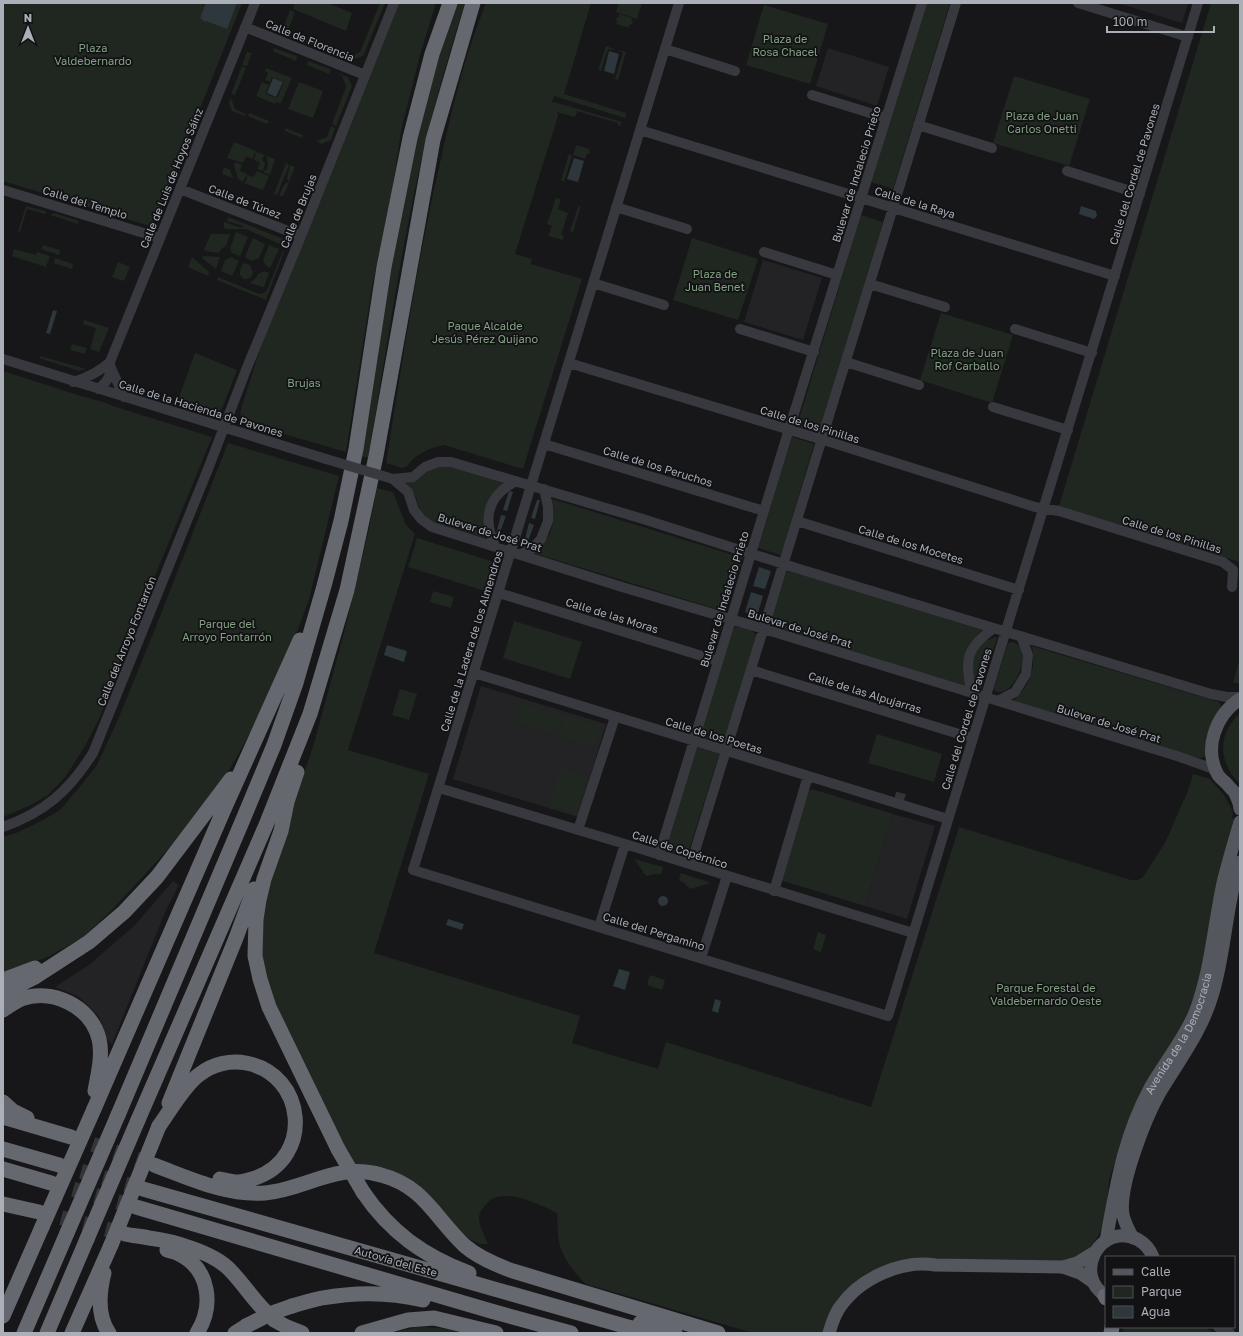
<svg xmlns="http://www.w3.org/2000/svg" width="1243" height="1336" viewBox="0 0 1243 1336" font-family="'Golos Text',sans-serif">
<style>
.built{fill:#232326}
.green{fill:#1f2720}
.water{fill:#2e373c}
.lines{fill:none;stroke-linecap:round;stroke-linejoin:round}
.minor-tunnel{stroke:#343539;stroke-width:10;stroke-dasharray:10 5;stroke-linecap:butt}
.highway-tunnel{stroke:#343539;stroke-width:15;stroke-dasharray:15 8;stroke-linecap:butt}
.minor{stroke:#38393e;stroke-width:10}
.major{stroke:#54575d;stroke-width:13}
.highway{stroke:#65686f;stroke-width:15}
.minor-bridge{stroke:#38393e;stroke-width:10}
.highway-bridge{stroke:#65686f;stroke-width:15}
.labels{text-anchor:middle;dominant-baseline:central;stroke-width:3.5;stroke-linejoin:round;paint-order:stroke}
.park-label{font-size:11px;fill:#82a282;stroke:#121214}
.street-label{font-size:11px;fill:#aaafb8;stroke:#121214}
</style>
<rect width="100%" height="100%" fill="#171719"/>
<path class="built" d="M1118,3H1188L1182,23Z
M828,48L889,67L877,106L816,86Z
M763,260L822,278L803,340L744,322Z
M481,686L606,724L578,817L453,779Z
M893,814L935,826L907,919L865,906Z
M173,881L179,885L166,910L112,1044L107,1040L99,1017L79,997L55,987L89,965L135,925Z"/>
<path class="green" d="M3,3H242L153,227L3,181Z
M295,3H328L352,13L346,31L293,9Z
M380,3H385L363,56L352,60L334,53L336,50L351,56L360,52Z
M397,3H436L420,55L401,131L393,185L372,287L346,452L245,423L240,418L241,409L267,327Z
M455,3H465C442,74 423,146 409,219C393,299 382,379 368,458L361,456L397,229L412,155L436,66Z
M486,3H591L564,94L626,113L625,118L554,96L552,102L553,103L554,102L622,122L620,126L618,125V123L577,111L575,117L557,112L558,116L515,254L532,259L531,264L582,279L523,469L444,445L429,449L415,457L407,466L402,468L386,463C402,363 417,262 440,163C452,108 465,54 486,3Z
M619,3H642L637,19L616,12Z
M926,3H950L893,189L871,182Z
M1211,3H1240V563L1234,560L1059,506Z
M764,5L828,24L810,84L746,65Z
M290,10L295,12L288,30L283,29Z
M619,14L632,18L631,21L633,22L632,24L629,25V28L616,24L617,21L616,18L619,17Z
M293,33L318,43L317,47L292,37Z
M606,46L614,49L613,50L608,49L601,71L598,70Z
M274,48L296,56L297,57L296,61L273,51Z
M617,50L626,52L618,80L615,79L623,53Z
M247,52L252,53L247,66L242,65Z
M309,61L330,69L331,71L329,74L307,65L308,62Z
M242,66L246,68L235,95L231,94Z
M266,68L292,78L281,103L276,102L275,104L256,96L262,82L269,85L266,94L277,98L284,82L272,77L270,82L265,80L268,73L265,71Z
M337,73L348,77L352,86L336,126L332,124L346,87L342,76Z
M1014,76L1090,99L1069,166L993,143Z
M299,82L323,91L313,118L288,109Z
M231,98L235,109L246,114L245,116L232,111L229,103Z
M249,113L269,121L267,124L250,117L248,115Z
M331,126L335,128L331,140L322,144L316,141L327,137Z
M285,128L303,135L302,138L285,131Z
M234,142L256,151L252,159L246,156L243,163L227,158Z
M576,145L590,149L589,154H587L585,159L573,155Z
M256,152L265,155L262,159L265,164L263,171L257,169L260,163L254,160Z
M569,154L572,156L564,182L561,180Z
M266,156L275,159L270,175L263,172L267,169L268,163Z
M235,162L242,165L240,171L247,174L243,182L238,179L234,165Z
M286,163L289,165L277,195L274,194Z
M290,165L295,167L289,182L287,178Z
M224,167L230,170L233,178L222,174Z
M257,171L269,176L263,190L244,183L247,179V175L254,177Z
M288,182L289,183L283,196H279L284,185Z
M556,198L561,199L558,209L568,213L561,235L559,234L564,236L562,240L548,236L552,226L547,224Z
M581,205L573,232L570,231L578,207Z
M26,206L45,211L46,212V214L27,209L20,232L18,231Z
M54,213L79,221L78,224L50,215Z
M861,215L883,222L819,433L797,426Z
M228,217L286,240L287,243L286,247L246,229H226L224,227V222L242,228L243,226L227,221Z
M236,232L248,237L240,256L232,253L230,249Z
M211,234H230L226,246L222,248L219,253L205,251L204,249Z
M253,238L265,244L259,258L252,261L245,257Z
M692,238L758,259L738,320L673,300Z
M43,245L60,250L59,255L41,249Z
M269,245L279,249L270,268L266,266L263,260Z
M14,249L36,255L37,252L50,256L46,267L12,256Z
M283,251L284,252L266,300L217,280L218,277L259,294L264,293L267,290Z
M203,256L220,257L216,269L202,258Z
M192,257L209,272L208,276L188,267Z
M231,257L239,261L232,276L221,271L225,260Z
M55,258L73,264L72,269L54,263Z
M118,262L130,267L124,281L112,277Z
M243,263L250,265L253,272C252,277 250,279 244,279L240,275V270Z
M264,271L269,273L264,287H262L250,283L256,278L258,274Z
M941,313L1013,335L992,403L920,380Z
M84,320L109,328L99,352L90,349L96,328L83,324Z
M72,344L87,348L85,354L70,350Z
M195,353L237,370L221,411L218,412L178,400Z
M40,356L86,369L79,371L39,358Z
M3,371L78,395L106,403L116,407L212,437L143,605L99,719L85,746L66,776L48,795L31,805L3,817Z
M792,437L814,444L781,555L758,548Z
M228,443L339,476L309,600L289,653L266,705L230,769L173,844L112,910L82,938L48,957L3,973V837L19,832L43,820L60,810L82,784L97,765L119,717L155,629Z
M443,466H450L502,482L503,485L498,488L487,536L485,538L434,523C416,513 421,508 414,494C412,490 409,487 406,483L415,481L433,468Z
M377,488L393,492L406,525L415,534L348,750L429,774L374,953L580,1016L572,1043L658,1069L666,1042L871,1107L959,827L1131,880H1138L1143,877L1165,843L1187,793L1193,774L1210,779L1224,795L1233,812L1232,818L1236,819L1207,939L1196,993L1181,1028L1128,1122L1109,1180L1105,1222L1090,1251L1070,1261L980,1259L867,1277L825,1333H753L586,1284C575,1274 562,1257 559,1242C557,1233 558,1222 557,1213C539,1204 498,1183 484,1207C481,1210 479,1213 479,1218C479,1226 485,1236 488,1244H480L471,1240L460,1232L443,1212L354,1166L276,1007L265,978L260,943L270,879L315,740L345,629L369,529Z
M549,498L743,558L726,612L533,553C553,536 557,523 549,498Z
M417,538L494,562L485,591L408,567Z
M789,571L793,572L982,630C971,642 962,656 963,673C963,678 966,684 967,688L773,626L770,619L786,573Z
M433,591L454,597L451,608L430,602Z
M514,621L582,642L570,679L503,658Z
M735,627C743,626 753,629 756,636L723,744L700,737L733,629Z
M995,637H997L996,641L981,689L978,687L973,677V656L983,642Z
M1013,642C1036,651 1012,700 995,691L994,688L1008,643Z
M1032,646L1219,702L1222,707L1207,754L1204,757L1199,758L1100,727L1012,702C1030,685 1036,671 1032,646Z
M1240,658V683H1233Z
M400,689L417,694L409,720L392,715Z
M521,703L563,715L557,735L515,722Z
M1240,713V784C1218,763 1217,734 1240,713Z
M565,715L602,727L595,747L559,736Z
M877,734L942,754L934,782L868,763Z
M696,747L719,754L687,857L666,850Z
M560,768L588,776L577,814L549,805Z
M812,789L893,814L865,906L780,880L808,791Z
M634,859L663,867L661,874H654L646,876Z
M681,873L711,883L690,889L684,883L679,880Z
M818,932L826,935L821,952L813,949Z
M650,975L665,980L662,990L647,985Z
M418,1327L441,1328L462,1333H390Z
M1124,1327H1205L1215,1333H1122Z"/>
<path class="water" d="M206,3H237L227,29L206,21V22L202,20V19L200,18Z
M609,51L619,54L614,74L604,71Z
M273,78L283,82L276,97L267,93Z
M574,158L584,161L578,182L567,179Z
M1081,206L1096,211L1097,216L1094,219L1079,214Z
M53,310L57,311L50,334L46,333Z
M509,491L513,492L507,511L503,510Z
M537,500H540L535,519L531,518Z
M501,515L506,516L499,535L496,534Z
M529,523L534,525L527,544L524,543Z
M759,567L771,571L765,589L753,586Z
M751,592L763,596L757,616L745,612Z
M387,645L407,651L404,662L384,655Z
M658 901a5 5 0 1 1 10 0a5 5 0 1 1-10 0Z
M448,919L464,924L462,930L446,925Z
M619,969L630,972L625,990L613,986Z
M715,999L721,1001L718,1013L712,1011Z"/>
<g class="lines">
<path class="minor-tunnel" d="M899,800L901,793"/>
<path class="highway-tunnel" d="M71,1137L154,1165
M59,1165L143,1189
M51,1183L136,1207
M39,1212L125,1234"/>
<path class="minor" d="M679,3L413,870L888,1016L1198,3
M1078,3L1188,37
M245,27L365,75
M665,49L735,71
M812,95L886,118
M918,125L992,148
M640,130L1115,276
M1067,171L1140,194
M180,189L301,236
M3,190L160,238
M616,207L687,229
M764,252L837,275
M593,283L664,305
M870,284L945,307
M740,329L814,352
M1015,329L1092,353
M3,359L326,459
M846,362L919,385
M569,363L830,442L1035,507L1059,511L1223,562L1233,570L1232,587
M111,368L124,397
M73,382C87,378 99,372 110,362L255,3
M98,389C108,382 112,374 110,362
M993,407L1068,430
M544,444L764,511
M393,479L408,492L414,510L421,519L432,527L622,587L764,629L1177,756L1211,768L1217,774
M393,479L413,477L425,467L438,462H451L643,519L796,568L1211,694L1227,697H1240
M797,521L1019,590
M495,546C482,517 488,496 516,481
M521,554L532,549L541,539L548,521V507L544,489
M499,593L718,661
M751,670L972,738
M474,673L948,819
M972,693C964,660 966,648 994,628
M998,701L1015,692L1026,674L1028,655L1021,636
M439,788L625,844L913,933
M3,827C45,812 69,791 93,753L208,469L246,370L301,236L394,3
M578,830L615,717
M659,855L786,439L922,3
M691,864L956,3
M774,891L808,776
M599,927L625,844
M701,958L727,876
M1218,1327L1230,1333"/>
<g class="major">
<path d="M1240,699C1216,715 1203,748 1218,775C1220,778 1224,781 1227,784C1231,789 1234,793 1240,796"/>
<path d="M1235,793L1239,803L1240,809"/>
<path d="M1133,1238C1129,1231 1125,1224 1123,1215C1118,1188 1145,1119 1159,1094C1178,1062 1201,1033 1212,996C1223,961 1225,924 1233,888C1235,880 1238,871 1240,862"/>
<path id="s1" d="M1106,1241C1116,1187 1123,1138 1150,1088C1164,1063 1186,1037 1196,1010C1211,969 1214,925 1223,883C1228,862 1234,842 1240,822"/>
<path d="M1063,1267L1080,1273L1093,1282"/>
<path d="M1106,1296C1072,1275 1100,1222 1137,1239C1144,1243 1150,1249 1153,1257"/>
<path d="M829,1333C832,1324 834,1315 840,1307C860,1278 901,1260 935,1265L1063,1267L1077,1263L1095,1252"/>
</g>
<path class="highway" d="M297,772L287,802L281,831L264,879L259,900L256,920L255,956L260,979L269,1007L338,1149
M3,980L35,968
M3,993L35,977L89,942L124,912L157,877L231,779
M3,1010C9,1006 14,1002 21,999C52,988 91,1006 99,1039C103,1056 98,1074 95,1091
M3,1102L13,1111L27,1118
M169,1103L236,938L254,889
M94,1109L225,807L300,640
M118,1115L244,817L274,745L296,683L324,586L341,521L356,449L384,267L410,138L432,54L450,3
M3,1117L71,1137
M138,1120L266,825L310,714L347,590L376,456L433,140L473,3
M159,1126C170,1111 185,1084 200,1074C213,1064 230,1060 246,1063C306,1074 314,1158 255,1178C249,1180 242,1182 235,1182C230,1181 225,1180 220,1179
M3,1149L59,1165
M154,1165C189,1178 226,1196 265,1193C307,1189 336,1162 381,1175C424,1186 435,1218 465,1246C479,1258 496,1265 513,1271L718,1333
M3,1169L51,1183
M143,1189L649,1333
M363,1192C390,1232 424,1256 469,1273
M3,1204L39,1212
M136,1207L491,1311L571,1333
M125,1234C133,1236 141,1236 149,1238C173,1241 212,1252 229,1269C242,1282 252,1298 265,1311
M167,1250C171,1251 175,1252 179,1254C210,1269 214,1306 197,1333
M104,1273C99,1293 97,1316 109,1333
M1105,1296L1106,1298
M292,1306C302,1303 312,1300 322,1298C355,1292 390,1292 423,1300
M3,1316L42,1227
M274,1320L287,1327L302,1333
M640,1323L675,1333
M24,1333L67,1233
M47,1333L87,1239
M72,1333L111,1245
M235,1333L246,1326
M362,1333L408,1320L434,1318L496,1333
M1111,1333L1112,1327"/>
<path class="minor-bridge" d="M326,459L393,479"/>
<path class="highway-bridge" d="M338,1149L363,1192
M42,1227L94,1109
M67,1233L118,1115
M87,1239L138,1120
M111,1245L159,1126
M246,1326L272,1313L292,1306"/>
</g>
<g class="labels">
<g class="park-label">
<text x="785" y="38">Plaza de<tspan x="785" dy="13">Rosa Chacel</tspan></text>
<text x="93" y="47">Plaza<tspan x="93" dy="13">Valdebernardo</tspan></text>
<text x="1042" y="115">Plaza de Juan<tspan x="1042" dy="13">Carlos Onetti</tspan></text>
<text x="715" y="273">Plaza de<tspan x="715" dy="13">Juan Benet</tspan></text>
<text x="485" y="325">Paque Alcalde<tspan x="485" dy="13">Jesús Pérez Quijano</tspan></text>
<text x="967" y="352">Plaza de Juan<tspan x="967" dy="13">Rof Carballo</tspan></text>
<text x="304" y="382">Brujas</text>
<text x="227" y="623">Parque del<tspan x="227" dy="13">Arroyo Fontarrón</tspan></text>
<text x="1046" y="987">Parque Forestal de<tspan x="1046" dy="13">Valdebernardo Oeste</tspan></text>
</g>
<g class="street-label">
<text transform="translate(310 40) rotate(22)">Calle de Florencia</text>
<text transform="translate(856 174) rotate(-73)">Bulevar de Indalecio Prieto</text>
<text transform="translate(1134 174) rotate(-73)">Calle del Cordel de Pavones</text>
<text transform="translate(171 178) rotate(-68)">Calle de Luis de Hoyos Sáinz</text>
<text transform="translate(245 201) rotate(21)">Calle de Túnez</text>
<text transform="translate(85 202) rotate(17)">Calle del Templo</text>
<text transform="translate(915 202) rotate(17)">Calle de la Raya</text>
<text transform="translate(298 211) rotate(-68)">Calle de Brujas</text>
<text transform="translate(201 408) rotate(17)">Calle de la Hacienda de Pavones</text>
<text transform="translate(810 424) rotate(17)">Calle de los Pinillas</text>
<text transform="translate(658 466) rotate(17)">Calle de los Peruchos</text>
<text transform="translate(490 532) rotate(17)">Bulevar de José Prat</text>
<text transform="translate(1172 534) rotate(17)">Calle de los Pinillas</text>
<text transform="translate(911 544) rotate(17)">Calle de los Mocetes</text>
<text transform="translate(724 599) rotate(-73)">Bulevar de Indalecio Prieto</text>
<text transform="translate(612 615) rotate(17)">Calle de las Moras</text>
<text transform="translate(800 628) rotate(17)">Bulevar de José Prat</text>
<text transform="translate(126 641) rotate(-68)">Calle del Arroyo Fontarrón</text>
<text transform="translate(471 641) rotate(-73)">Calle de la Ladera de los Almendros</text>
<text transform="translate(865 692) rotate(17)">Calle de las Alpujarras</text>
<text transform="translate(966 719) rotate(-73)">Calle del Cordel de Pavones</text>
<text transform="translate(1109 723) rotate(17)">Bulevar de José Prat</text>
<text transform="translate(714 735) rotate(17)">Calle de los Poetas</text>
<text transform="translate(680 849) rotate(18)">Calle de Copérnico</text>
<text transform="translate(654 931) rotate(17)">Calle del Pergamino</text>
<text stroke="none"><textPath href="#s1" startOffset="222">Avenida de la Democracia</textPath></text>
<text transform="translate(396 1261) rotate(16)">Autovía del Este</text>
</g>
</g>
<rect width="1243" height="1336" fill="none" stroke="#aaafb8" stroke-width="8"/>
<rect x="1105" y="1256" width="130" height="72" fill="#121214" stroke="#4f5156"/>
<rect x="1113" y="1269" width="20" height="6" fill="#54575d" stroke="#4f5156"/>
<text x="1141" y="1276" font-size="12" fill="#aaafb8">Calle</text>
<rect x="1113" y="1286" width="20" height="12" fill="#1f2720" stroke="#4f5156"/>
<text x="1141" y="1296" font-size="12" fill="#aaafb8">Parque</text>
<rect x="1113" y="1306" width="20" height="12" fill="#2e373c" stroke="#4f5156"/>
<text x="1141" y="1316" font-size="12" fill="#aaafb8">Agua</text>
<g transform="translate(28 28)" stroke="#121214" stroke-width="3" paint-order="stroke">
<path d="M0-3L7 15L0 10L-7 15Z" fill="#aaafb8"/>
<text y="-6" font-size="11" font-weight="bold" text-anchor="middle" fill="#aaafb8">N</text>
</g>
<path d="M1107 26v6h107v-6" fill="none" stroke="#aaafb8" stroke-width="2"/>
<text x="1113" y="26" font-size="12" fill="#aaafb8" stroke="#121214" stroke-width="3" paint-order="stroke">100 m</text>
</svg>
